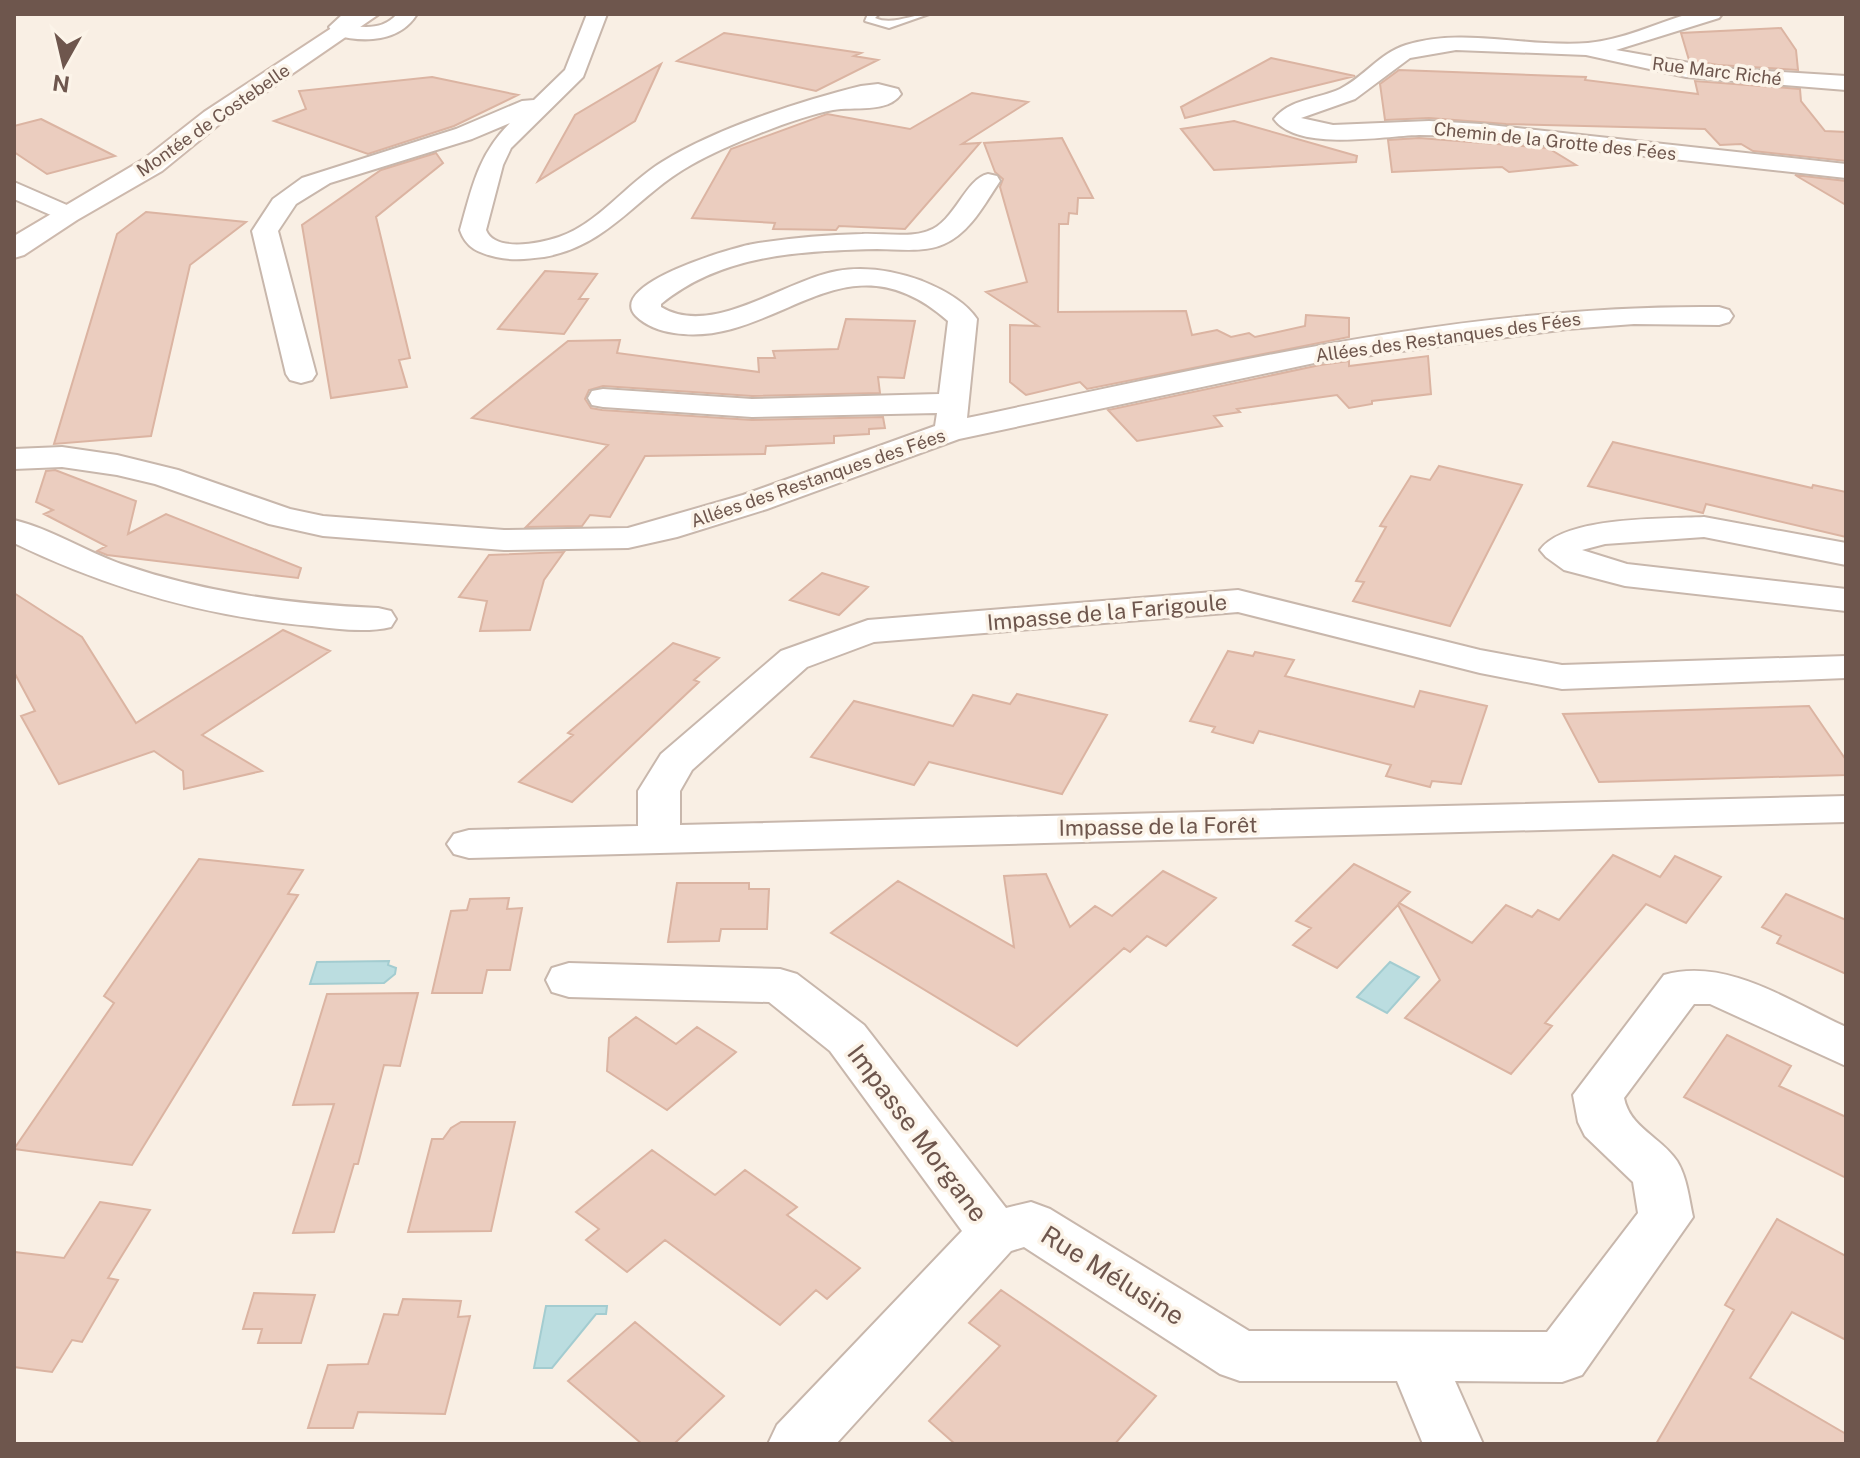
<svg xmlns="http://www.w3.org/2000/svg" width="1860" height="1458" viewBox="0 0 1860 1458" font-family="'Public Sans',sans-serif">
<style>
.water{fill:#bbdde0;stroke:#a3ccd0;stroke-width:2}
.building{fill:#ebcdbf;stroke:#dbb4a2;stroke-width:2}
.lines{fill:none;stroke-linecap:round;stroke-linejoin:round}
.lane-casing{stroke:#c8b7ac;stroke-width:4}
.street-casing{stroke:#c8b7ac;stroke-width:4}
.secondary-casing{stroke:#cdb9ad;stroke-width:4}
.lane{fill:#fff;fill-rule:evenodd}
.street{fill:#fff;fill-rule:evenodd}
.secondary{fill:#fff;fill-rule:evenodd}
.labels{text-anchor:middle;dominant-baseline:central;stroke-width:7;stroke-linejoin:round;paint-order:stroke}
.far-street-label{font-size:18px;fill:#6e564d;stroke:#fcf4e9}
.street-label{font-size:22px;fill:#6e564d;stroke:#fcf4e9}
.near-street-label{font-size:26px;fill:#6e564d;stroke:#fcf4e9}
</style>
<rect width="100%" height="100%" fill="#f9efe4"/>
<path class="water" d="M389,961L388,965L396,968L395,974L384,983L310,984L317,962Z
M1390,962L1419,977L1387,1013L1357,997Z
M546,1306H607L606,1314H596L552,1368H534Z"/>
<path class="building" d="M1781,28L1796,50L1798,70L1718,65L1689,60L1681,33Z
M724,33L861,53L854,56L878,60L816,91L677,61Z
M1271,58L1355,76L1185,118L1181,107Z
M661,64L635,121L538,181L575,115Z
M1399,70L1586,77L1585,80L1698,94L1695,81L1800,89L1801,101L1825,131L1846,132V161L1753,151L1741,144L1720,145L1705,129L1506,124L1429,118L1385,120L1380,84Z
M432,77L518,95L454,126L368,154L274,121L306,109L299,91Z
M972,93L1028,102L962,144L980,143L905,229L839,226L836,230L773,229L775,223L692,218L731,149L827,114L910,129Z
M41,119L115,156L47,174L14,152V126Z
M1234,121L1357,156L1356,162L1214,170L1181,129Z
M1062,138L1093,198H1078L1077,214L1069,213L1068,224H1059L1058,312L1186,311L1192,335L1217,330L1231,337L1249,333L1255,337L1305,326L1306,315L1349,318V337L1087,389L1080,382L1026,395L1010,382V325L1038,326L986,292L1027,282L1000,187L1003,179L995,172L984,143Z
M1419,138L1548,148L1576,165L1509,172L1502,167L1392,172L1388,140Z
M436,153L443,163L376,217L410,358L399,360L407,387L331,398L302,225L381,170Z
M1795,175L1846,181V205Z
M146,212L246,222L190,265L151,436L54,444L117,234Z
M545,271L597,274L579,299H588L564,334L498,329Z
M846,319L915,321L904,378L878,377L880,393L752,396L603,386L589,390L585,399L591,408L602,410L752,420L883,417L885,428L869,429V434L834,436V443L766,446L765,454L645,456L610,517L590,515L582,526L526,527L608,445L472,418L568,341L620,340L617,353L759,372L758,358H775L773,351L838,349Z
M1428,356L1431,394L1372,401V404L1349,408L1337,395L1237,409L1240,412L1214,416L1222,426L1137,441L1108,410L1320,365L1349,361V366Z
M1613,442L1812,488L1813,485L1846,492V537L1706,504L1703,513L1588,486Z
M1439,466L1522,485L1450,626L1353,601L1364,582L1356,581L1386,527L1380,526L1411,476L1430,480Z
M55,470L136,501L128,534L166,514L301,568L298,578L107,555L97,551L106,546L44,514L53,510L36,502L46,471Z
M564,552L544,580L530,630L480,631L487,601L459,597L489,555Z
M822,573L868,587L839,615L790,600Z
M14,593L82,637L136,723L283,630L330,651L202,735L262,771L184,789L183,771L154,751L59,784L21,716L35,711L14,672Z
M673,643L719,658L694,680L699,682L572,802L519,782L573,735L568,733Z
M1228,651L1253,656L1255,652L1294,660L1285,676L1414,707L1420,691L1487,706L1461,784L1432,781L1430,787L1386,776L1391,765L1259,731L1253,743L1212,732L1215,727L1190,721Z
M1017,694L1107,715L1062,794L929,762L914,785L811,757L854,701L953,726L973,695L1010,704Z
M1809,706L1846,760V775L1599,782L1563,714Z
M1613,855L1660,877L1675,856L1721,877L1686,923L1646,904L1545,1023L1552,1026L1511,1074L1405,1018L1440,980L1398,905L1337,968L1293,945L1311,928L1296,921L1354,864L1410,892L1399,903L1472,943L1506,905L1532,917L1538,910L1559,920Z
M199,859L303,870L288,894L298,895L132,1165L14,1149L114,1003L104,996Z
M1163,871L1216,898L1166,946L1147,936L1130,952L1124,948L1017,1046L831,933L898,881L1014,947L1004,876L1046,874L1070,927L1095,906L1112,916Z
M677,883H749V889H769L767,929H721L719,941L668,942Z
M1786,894L1846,920V974L1777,943L1781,936L1762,927Z
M509,898L507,909L522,908L510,970H487L482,993H432L451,911L467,910L470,899Z
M418,993L400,1066L384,1065L358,1164H354L334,1232L293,1233L334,1104L293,1105L327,994Z
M636,1017L676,1044L697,1027L736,1052L667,1110L607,1071L609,1038Z
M1727,1035L1791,1066L1779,1086L1846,1117V1178L1684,1097Z
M461,1122H515L491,1231L408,1232L432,1139H443L451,1128Z
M652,1150L715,1195L745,1170L797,1207L787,1215L860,1268L827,1299L816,1290L780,1325L665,1240L627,1272L586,1240L599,1229L576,1212Z
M100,1202L150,1210L108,1278L118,1280L82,1342L72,1340L52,1372L14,1367V1252L64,1258Z
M1777,1219L1846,1256V1340L1792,1312L1750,1378L1846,1434V1444H1656L1734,1310L1725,1305Z
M1001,1290L1156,1396L1115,1444H955L929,1421L1000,1346L969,1323Z
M254,1293L315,1295L301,1343H258L262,1329H243Z
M403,1299L461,1301L458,1317L470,1316L445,1414L358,1412L353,1428H308L328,1365L368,1364L384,1314L398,1315Z
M635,1322L724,1396L674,1444H642L568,1381Z"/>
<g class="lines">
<g class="lane-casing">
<path id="lane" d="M868,14H879L875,18C893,26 911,14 929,14L889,28L865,21Z"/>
</g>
<g class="street-casing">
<path id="street" d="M343,14H365L352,26C370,28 385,28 397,14H417C400,42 364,43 335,35L329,27Z
M587,14H607L583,77L511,148L503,165L486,230C495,253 541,243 559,237C599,223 626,184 662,162C715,129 800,101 861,86L878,84L898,89L901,94C887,114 853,106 833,110C795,117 725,146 691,165C637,195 610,245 544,257C528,259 513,261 496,257C479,253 466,248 460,230C472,187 478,155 510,123L472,139L330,183L296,204L278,231L316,374L312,380L301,383L290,380L286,374L252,231L273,199L302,178L456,129L522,101L534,100L565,70Z
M1688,14H1722L1719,18L1616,50L1718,68L1846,76V90L1686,77L1586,55L1456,50L1410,58L1355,99L1301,118L1333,125L1429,121L1481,124L1846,164V178L1481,138C1460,137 1439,135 1419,135C1383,136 1298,152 1274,119C1289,99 1319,99 1340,89C1364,77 1380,53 1406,45C1465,27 1527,48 1588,43C1622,40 1655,24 1688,14Z
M988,174L997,176L1000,181C985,203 970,233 944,244C925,253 897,249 877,249C800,251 722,254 661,304V307C712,338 783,281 837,271C865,266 895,271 922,281C942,289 965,301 977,319L967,418C1215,366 1464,304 1719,307L1729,310L1733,316L1729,322L1719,325L1634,324L1567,329L1319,362L959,439L767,509L677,537L628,548L504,550L323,536L269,524L155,484L117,475L62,467L14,469V449L62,447L117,455L178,470L290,509L323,516L504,530L628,528L743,495L935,426L937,413L752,417L603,407L592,405L588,398L592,391L603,389L752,399L939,394L948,321C843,228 777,349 674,333C661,331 646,326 636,316C605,284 735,247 753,244C789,238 825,235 862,234C881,233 910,238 928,231C955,222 965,179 988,174Z
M14,182L76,209L80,214L76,219L67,222L14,199Z
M1704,517L1846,543V565L1704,537L1605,544L1582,550L1627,564L1846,589V611L1625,586L1564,570L1546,557L1540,550C1564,516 1664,519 1704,517Z
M14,520C51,529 85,551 121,564C205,593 289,604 378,608L391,611L396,619L391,627C366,633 338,629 312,626C207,617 109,589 14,543Z
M1238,590L1480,650L1562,665L1846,656V678L1562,689L1480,673L1238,612L874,642L807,667L692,770L680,791V825L1846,796V822L469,858L454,854L447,844L454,834L469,830L638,826V791L661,754L781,651L868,620Z
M569,963L780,969L797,974L864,1025L1006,1208L1031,1202L1050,1209L1249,1331L1547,1332L1638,1213L1633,1182L1585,1136L1578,1122L1573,1095L1664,975C1727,957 1790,1002 1846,1027V1066L1710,1004H1694L1624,1098C1630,1128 1661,1137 1677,1161C1687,1177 1689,1199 1693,1217L1582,1375L1562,1382L1455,1381L1483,1444H1423L1397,1381H1240L1220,1374L1024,1247L1011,1251L836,1444H768L777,1425L962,1231L830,1051L769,1002L569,997L552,992L546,980L552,968Z"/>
</g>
<g class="secondary-casing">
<path id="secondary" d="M353,14H379L222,122L162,171L77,220L24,255L14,258V236L144,159L204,112Z"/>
</g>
<use href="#lane" class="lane"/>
<use href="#street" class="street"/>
<use href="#secondary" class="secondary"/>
</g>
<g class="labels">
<g class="far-street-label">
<text transform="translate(1717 71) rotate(7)">Rue Marc Riché</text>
<text transform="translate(213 120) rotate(-35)">Montée de Costebelle</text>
<text transform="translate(1555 141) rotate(6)">Chemin de la Grotte des Fées</text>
<text transform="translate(1448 337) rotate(-8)">Allées des Restanques des Fées</text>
<text transform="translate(818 478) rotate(-19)">Allées des Restanques des Fées</text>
</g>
<g class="street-label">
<text transform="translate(1107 612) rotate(-5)">Impasse de la Farigoule</text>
<text transform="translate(1158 826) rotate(-1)">Impasse de la Forêt</text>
</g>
<g class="near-street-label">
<text transform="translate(918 1133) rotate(53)">Impasse Morgane</text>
<text transform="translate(1113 1275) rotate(32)">Rue Mélusine</text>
</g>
</g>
<rect width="1860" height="1458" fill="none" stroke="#6e564d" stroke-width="32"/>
<g transform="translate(64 64) rotate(188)" stroke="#fcf4e9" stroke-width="6" paint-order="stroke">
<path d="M0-6L14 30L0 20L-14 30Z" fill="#6e564d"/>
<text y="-12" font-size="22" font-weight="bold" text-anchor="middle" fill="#6e564d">N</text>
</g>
</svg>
